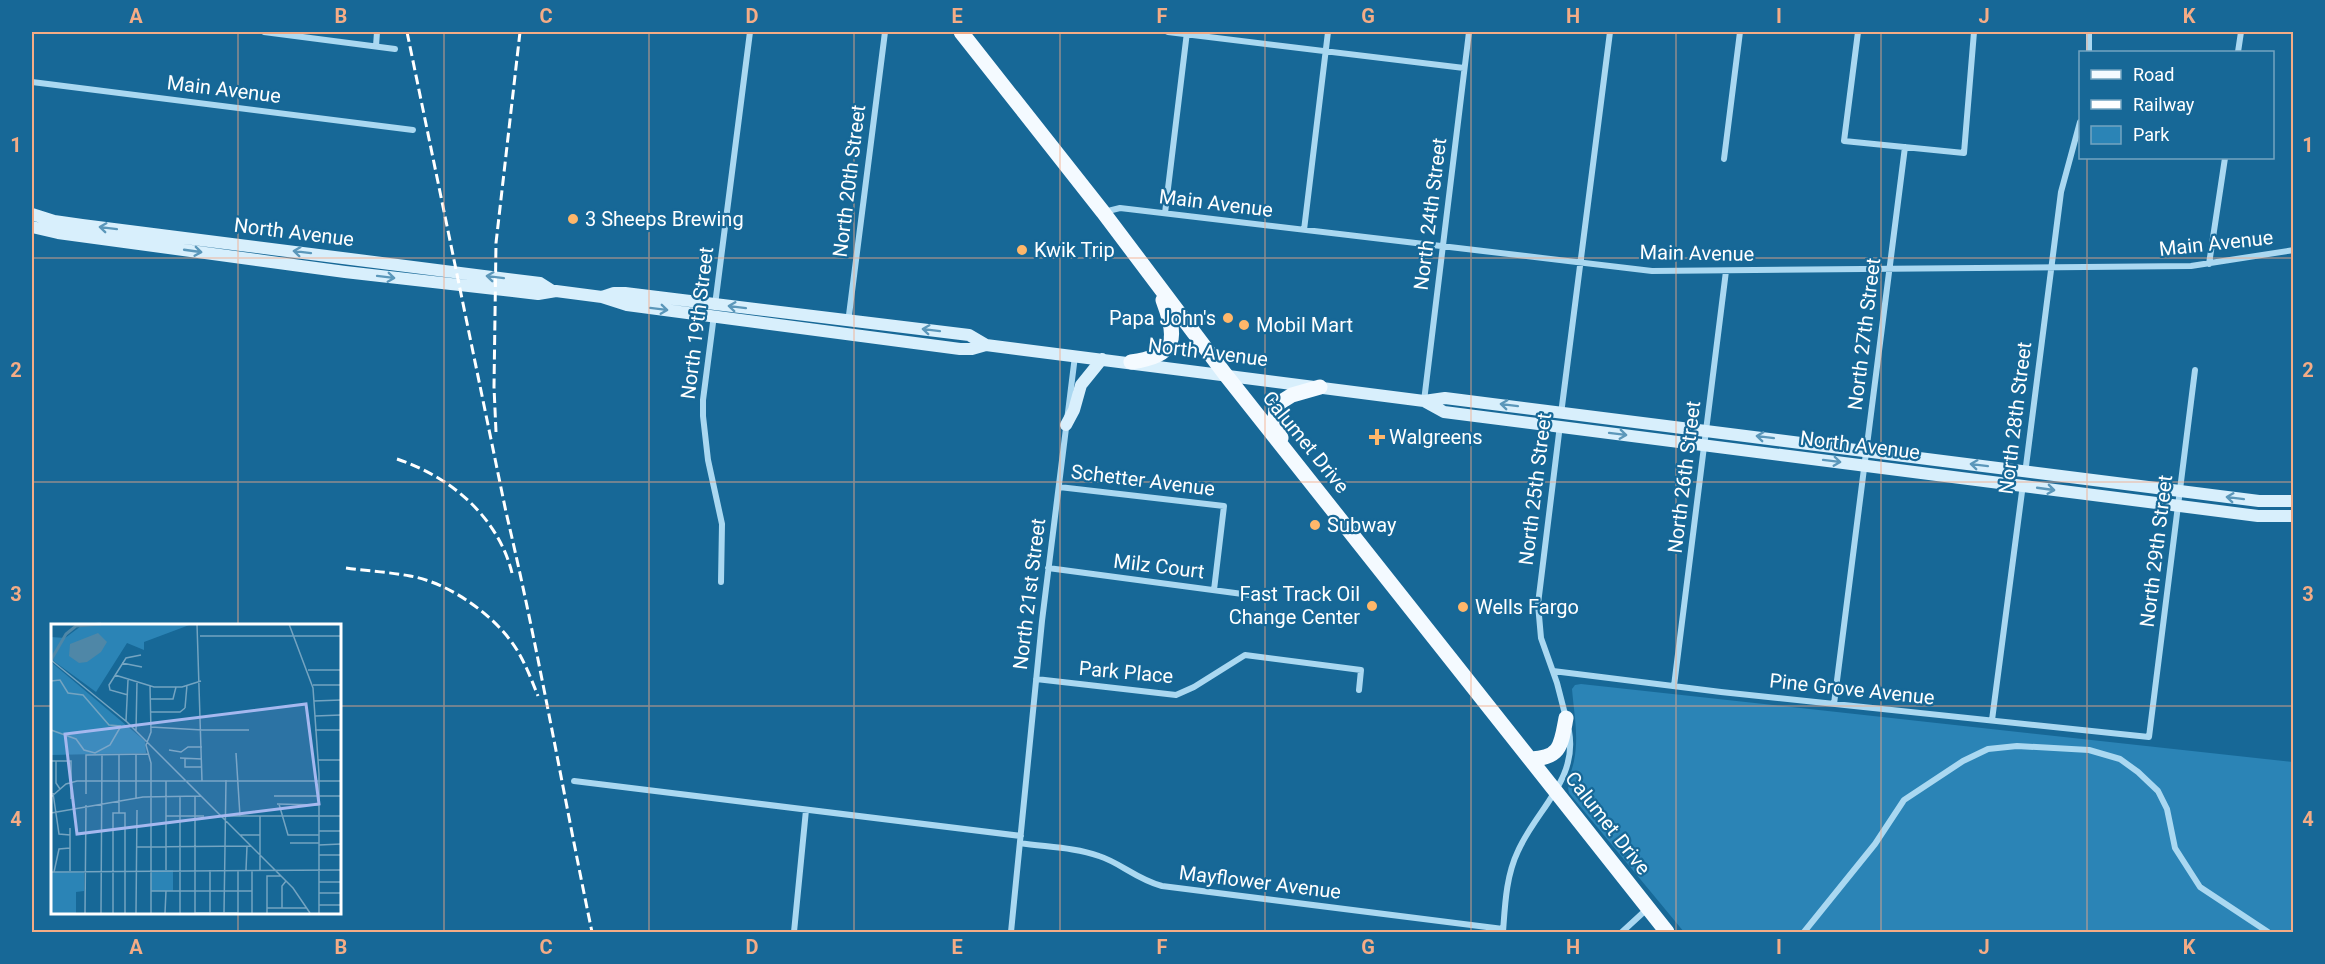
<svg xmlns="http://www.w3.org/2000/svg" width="2325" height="964" viewBox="0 0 2325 964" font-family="Roboto,sans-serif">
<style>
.green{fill:#2b84b6}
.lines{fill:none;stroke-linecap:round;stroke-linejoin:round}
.street{stroke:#aad8f1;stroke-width:6}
.secondary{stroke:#d8effc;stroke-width:12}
.primary{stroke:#f4faff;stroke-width:15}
.rail{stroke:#fff;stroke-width:3;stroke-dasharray:10 4.5;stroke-linecap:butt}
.oneway{stroke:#5b97ba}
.grid{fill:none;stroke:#f4ac86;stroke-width:1.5;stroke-opacity:0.55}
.poi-dot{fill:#ffb76a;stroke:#176897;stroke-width:2}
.labels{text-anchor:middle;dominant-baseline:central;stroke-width:4.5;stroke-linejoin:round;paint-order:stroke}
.street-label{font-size:20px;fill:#fff;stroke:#176897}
.poi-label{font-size:20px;fill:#fff;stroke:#176897;text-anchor:start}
.inset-river{fill:none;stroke:#4f87a7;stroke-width:3}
.inset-road{fill:none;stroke:#74a4c1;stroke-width:1.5}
.view{fill:#a5b8ef;fill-opacity:0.15;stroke:#a5b8ef;stroke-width:3}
.inset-edge{fill:none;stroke:#fff;stroke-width:3}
.neatline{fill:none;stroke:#f4ac86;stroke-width:2}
.grid-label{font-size:20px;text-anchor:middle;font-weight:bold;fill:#f4ac86}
</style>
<rect width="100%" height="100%" fill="#176897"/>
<path class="green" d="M1581,684L2293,762V932H1684L1569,793C1566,783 1572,771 1574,761C1579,736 1574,714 1572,689L1575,685Z"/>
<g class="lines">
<path class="street" d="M264,32L395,49
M1168,32L1464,68
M1858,32L1844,141L1964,153L1974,32
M376,46L377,32
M2089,52V32
M2238,52L2241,32
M32,82L413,130
M1724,159L1740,32
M1104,212L1120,208L1652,271L2191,266L2294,250
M1165,213L1187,32
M1304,230L1328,32
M2209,264L2225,158
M715,305L750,32
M714,315L703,400V416L708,460L722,524L721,582
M848,323L885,32
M1424,401L1469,32
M1561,414L1610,32
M1560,425L1538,604L1541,638L1557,683L1566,718
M2025,474L2061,192L2080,122
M1059,487L1224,506L1214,590
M1048,568L1265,597
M1553,671L1721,692L2149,737L2195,370
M1036,679L1176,695L1194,687L1245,655L1361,670L1359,690
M1674,686L1726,271
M1834,704L1905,147
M1992,720L2023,484
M574,781L1021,836
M1020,843C1045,847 1074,847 1099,856C1121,863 1136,879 1162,886L1503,929
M794,932L806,810
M1011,932L1042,621L1075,356
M1503,932C1505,905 1506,876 1518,851C1536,810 1578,780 1569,731
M1622,932L1647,909
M1804,932L1875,844L1904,800L1963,761L1988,749L2017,746L2089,750L2120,759L2138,772L2158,791L2167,809L2175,848L2200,887L2268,932"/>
<path class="secondary" d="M32,214L54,221L82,225L540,283L551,290
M32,227L58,233L345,272L538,294L556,291L602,297L627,305L960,349H972L986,345
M602,297L614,293H625L969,335L986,345L1424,401L1445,398L2259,501H2294
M1424,401L1444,412L2258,516H2294
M1066,425L1074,410L1081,385L1102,359"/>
<path class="primary" d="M961,32L1103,212L1225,374L1667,932
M1131,362C1177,355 1178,340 1163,300
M1281,438L1275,422L1276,405L1292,395L1320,387
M1531,759C1561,758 1561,745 1566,718"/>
<path class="rail" d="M407,32L506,512C539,652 563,793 592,932
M496,432L494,387L496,243L520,32
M397,459C451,477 498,517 512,573
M346,568C367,571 389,572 410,576C450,583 496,616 517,650C526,665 532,681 538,696"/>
</g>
<defs><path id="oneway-shaft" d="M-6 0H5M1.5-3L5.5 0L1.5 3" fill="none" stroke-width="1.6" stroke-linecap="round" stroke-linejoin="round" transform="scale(1.5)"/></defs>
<g class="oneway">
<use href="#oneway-shaft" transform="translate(108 228) rotate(-173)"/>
<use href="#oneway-shaft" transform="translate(193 251) rotate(8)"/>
<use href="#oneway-shaft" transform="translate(302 252) rotate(-173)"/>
<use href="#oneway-shaft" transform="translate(386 277) rotate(7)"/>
<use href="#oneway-shaft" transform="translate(495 277) rotate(-173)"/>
<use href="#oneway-shaft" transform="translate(737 307) rotate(-173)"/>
<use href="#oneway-shaft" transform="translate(659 309) rotate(7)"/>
<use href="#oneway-shaft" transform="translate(931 330) rotate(-173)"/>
<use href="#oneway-shaft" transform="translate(1509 405) rotate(-173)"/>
<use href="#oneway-shaft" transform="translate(1618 434) rotate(7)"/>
<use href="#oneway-shaft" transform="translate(1765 437) rotate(-173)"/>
<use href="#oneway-shaft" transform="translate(1832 461) rotate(7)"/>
<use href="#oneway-shaft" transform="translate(1979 465) rotate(-173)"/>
<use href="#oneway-shaft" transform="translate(2046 489) rotate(8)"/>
<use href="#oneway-shaft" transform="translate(2235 498) rotate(-173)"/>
</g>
<path class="grid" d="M238,32V625M444,32V932M649,32V932M854,32V932M1060,32V932M1265,32V932M1471,32V932M1676,32V932M1881,32V932M2087,32V52M2087,158V932M32,258H2294M32,482H2294M32,706H52M339,706H2294M238,912V932"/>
<g class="poi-dot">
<circle cx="573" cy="219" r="6"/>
<circle cx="1022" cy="250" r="6"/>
<circle cx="1228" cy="318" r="6"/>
<circle cx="1244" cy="325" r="6"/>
<path d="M1374 428h6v6h6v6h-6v6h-6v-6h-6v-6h6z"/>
<circle cx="1315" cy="525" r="6"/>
<circle cx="1372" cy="606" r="6"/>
<circle cx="1463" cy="607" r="6"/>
</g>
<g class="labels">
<g class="street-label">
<text transform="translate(224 89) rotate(7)">Main Avenue</text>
<text transform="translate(849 181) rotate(-83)">North 20th Street</text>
<text transform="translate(1216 203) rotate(7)">Main Avenue</text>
<text transform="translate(1430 214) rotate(-83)">North 24th Street</text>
<text transform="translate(294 232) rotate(7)">North Avenue</text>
<text transform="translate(2216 243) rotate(-6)">Main Avenue</text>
<text transform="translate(1697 253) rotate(1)">Main Avenue</text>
<text transform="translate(697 323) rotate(-83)">North 19th Street</text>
<text transform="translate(1864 334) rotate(-83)">North 27th Street</text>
<text transform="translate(1208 352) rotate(7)">North Avenue</text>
<text transform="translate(2015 418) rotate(-83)">North 28th Street</text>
<text transform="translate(1306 442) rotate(51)">Calumet Drive</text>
<text transform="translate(1860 445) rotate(7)">North Avenue</text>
<text transform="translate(1684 477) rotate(-83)">North 26th Street</text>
<text transform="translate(1143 480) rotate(7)">Schetter Avenue</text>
<text transform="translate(1535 489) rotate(-83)">North 25th Street</text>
<text transform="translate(2156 551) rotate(-83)">North 29th Street</text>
<text transform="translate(1159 566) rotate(7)">Milz Court</text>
<text transform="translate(1029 594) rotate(-83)">North 21st Street</text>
<text transform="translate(1126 672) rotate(5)">Park Place</text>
<text transform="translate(1852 689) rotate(6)">Pine Grove Avenue</text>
<text transform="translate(1608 823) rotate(52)">Calumet Drive</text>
<text transform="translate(1260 882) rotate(7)">Mayflower Avenue</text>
</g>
<g class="poi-label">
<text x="585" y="219">3 Sheeps Brewing</text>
<text x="1034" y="250">Kwik Trip</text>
<text x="1216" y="318" text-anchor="end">Papa John's</text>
<text x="1256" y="325">Mobil Mart</text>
<text x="1389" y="437">Walgreens</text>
<text x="1327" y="525">Subway</text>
<text x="1360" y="594" text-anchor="end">Fast Track Oil<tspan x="1360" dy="23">Change Center</tspan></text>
<text x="1475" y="607">Wells Fargo</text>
</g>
</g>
<g transform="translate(51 624)">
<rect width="290" height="290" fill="#176897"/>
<path d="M63,0H141L93,18V26L76,19L45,68L0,35V13L14,14L30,2ZM0,38L94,117L95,129L0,131ZM100,246H122V267H100ZM0,248H33V267L25,268V289H0Z" fill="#2b84b6"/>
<path d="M47,9L56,18L50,28L36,38L28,39L18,32L19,20Z" fill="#4f87a7"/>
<path class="inset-river" d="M0,36L15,10L25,2L50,0"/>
<path class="inset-road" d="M146,0L151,157M238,0L262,64L268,150V289M149,12H290M0,36L76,98L242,264L259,289M71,39L91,43M257,46H290M64,51L103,63H131L150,57M0,57L9,56L17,69L32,71L58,101L70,102M99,61L100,108L95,121L100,139V289M262,61H290M77,71L59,66L58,61L75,34L90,31M99,75H122L125,63M263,77L290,76M134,84L136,61M99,88H129L134,84M264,92L290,91M75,97L77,56M100,103L151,106M0,106L25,115L33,126L44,129L59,121L70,102M151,106H198M264,106H290M85,107L86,57M118,126L130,128L137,123H151M185,129L189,192M129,134L151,135M134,134V143H151M267,136H290M0,137H20V175M5,137V159L9,165M115,157V246M2,169L8,210L19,211M35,170V131L98,130M223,172H290M0,173L15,160L26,157H290M129,173V289M144,173V289M85,174V130M226,180L268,181M228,180L237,211H268M0,189L92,173L150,172M68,189V130M115,192H153M172,192H290M19,204V247M268,207H290M189,211H209M239,219H268M268,221L290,220M86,223L200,222M268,231H290M159,246V289M187,246V289M195,246L196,222M209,246V192M0,248L290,246M3,248L8,225L19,224M268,258H290M100,267H201M268,269H290M268,281H290M216,284H256M231,284V262L235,257M34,289L35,181M50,289L51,131M62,289V189H74V289M85,289L86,186M114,289L115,267M144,289H187M173,289L175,156M201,289V246M216,289V252H230"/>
<path class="view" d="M255,80L268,180L26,210L14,110Z"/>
<rect width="290" height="290" class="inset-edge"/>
</g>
<rect width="2325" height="964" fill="none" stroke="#176897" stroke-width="66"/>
<rect x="2079" y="51" width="195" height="108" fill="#176897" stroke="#74a4c1" stroke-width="1.5"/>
<rect x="2091" y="70" width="30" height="9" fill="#f4faff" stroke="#74a4c1" stroke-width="1.5"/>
<text x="2133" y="81" font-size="18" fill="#ffffff">Road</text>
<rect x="2091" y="100" width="30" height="9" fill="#ffffff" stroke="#74a4c1" stroke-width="1.5"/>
<text x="2133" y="111" font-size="18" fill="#ffffff">Railway</text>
<rect x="2091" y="126" width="30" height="18" fill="#2b84b6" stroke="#74a4c1" stroke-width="1.5"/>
<text x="2133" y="141" font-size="18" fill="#ffffff">Park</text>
<rect x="33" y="33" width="2259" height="898" class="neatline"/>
<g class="grid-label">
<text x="136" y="23">A</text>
<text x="341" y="23">B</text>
<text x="546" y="23">C</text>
<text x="752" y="23">D</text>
<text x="957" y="23">E</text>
<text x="1162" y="23">F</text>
<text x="1368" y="23">G</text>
<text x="1573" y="23">H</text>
<text x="1779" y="23">I</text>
<text x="1984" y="23">J</text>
<text x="2189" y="23">K</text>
<text x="16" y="152">1</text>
<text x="2308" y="152">1</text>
<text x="16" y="377">2</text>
<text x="2308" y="377">2</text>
<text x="16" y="601">3</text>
<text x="2308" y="601">3</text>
<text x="16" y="826">4</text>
<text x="2308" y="826">4</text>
<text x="136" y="954">A</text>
<text x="341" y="954">B</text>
<text x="546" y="954">C</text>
<text x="752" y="954">D</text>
<text x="957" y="954">E</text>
<text x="1162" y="954">F</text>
<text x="1368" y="954">G</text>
<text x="1573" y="954">H</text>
<text x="1779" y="954">I</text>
<text x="1984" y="954">J</text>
<text x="2189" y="954">K</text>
</g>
</svg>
